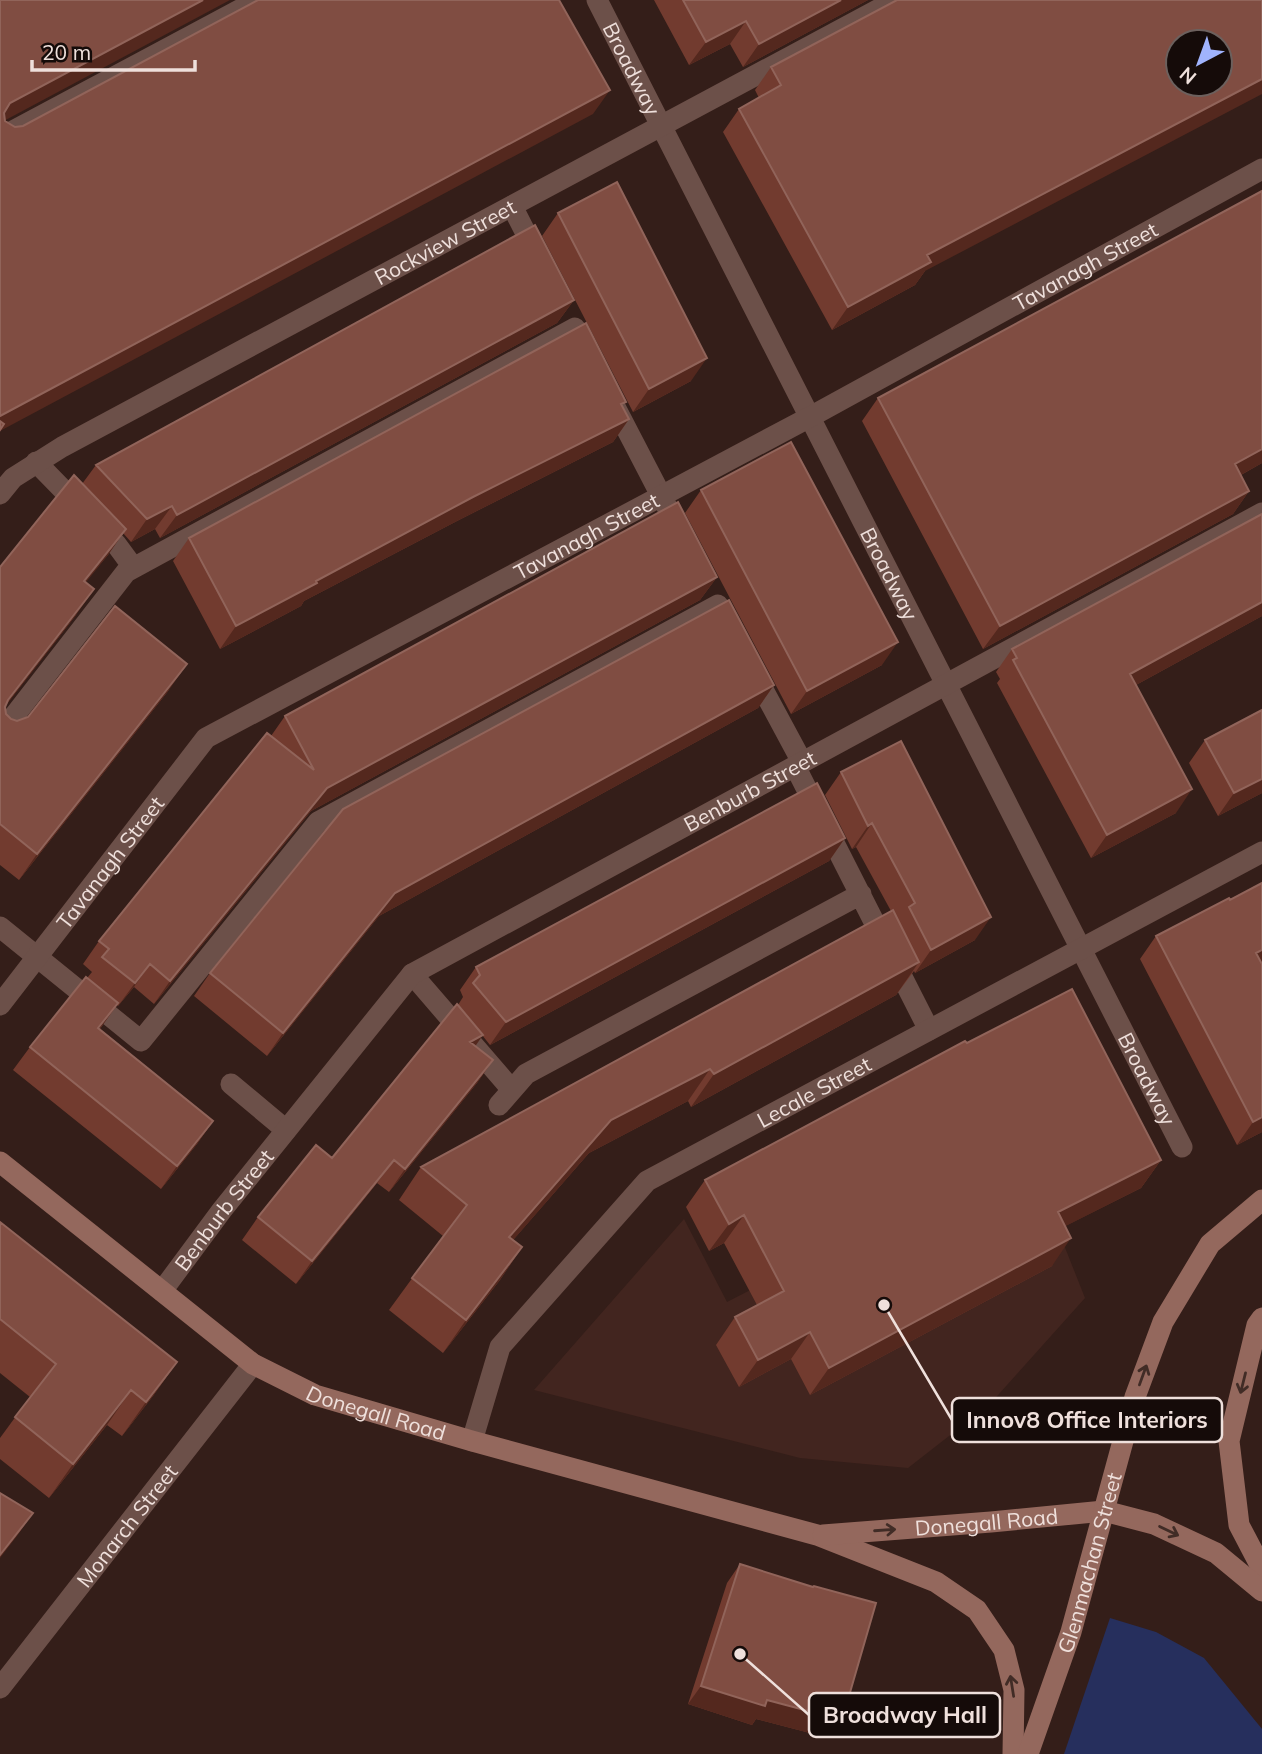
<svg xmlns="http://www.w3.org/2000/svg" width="1262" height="1754" viewBox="0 0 1262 1754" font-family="Mulish,sans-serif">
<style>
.built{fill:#42251f}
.green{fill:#262f5d}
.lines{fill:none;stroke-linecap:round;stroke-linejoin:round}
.lane{stroke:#6c5049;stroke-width:21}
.street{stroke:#6c5049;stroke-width:21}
.secondary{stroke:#94685d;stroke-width:21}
.wall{fill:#723b2f}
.shaded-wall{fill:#54281e}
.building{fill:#804d42;stroke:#91645a;stroke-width:2;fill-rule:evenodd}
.oneway{stroke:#412c26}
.labels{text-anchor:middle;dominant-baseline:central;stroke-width:5;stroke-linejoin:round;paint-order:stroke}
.street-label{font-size:21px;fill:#efe0dc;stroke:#150b09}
.leader{fill:none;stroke:#efe0dc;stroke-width:2.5}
.callout-dot{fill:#efe0dc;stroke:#150b09;stroke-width:2.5}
.callout{fill:#150b09;stroke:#efe0dc;stroke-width:2.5}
.callout-label{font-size:23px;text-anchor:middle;font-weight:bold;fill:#efe0dc}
</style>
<rect width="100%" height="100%" fill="#341e19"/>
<path class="built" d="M1015,1155L1064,1245L1085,1298L990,1404L908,1468L800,1458L534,1390L684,1219L727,1302Z"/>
<path class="green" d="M1110,1618L1156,1632L1204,1658L1262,1729V1754H1064Z"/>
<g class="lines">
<path class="lane" d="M512,206L538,257
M612,401L681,534
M36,462L116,544L133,567
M753,671L802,762
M0,734L126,572L575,328
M795,766L929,1030
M0,927L141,1041L318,822L718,605
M412,974L512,1090
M499,1105L526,1074L861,894"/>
<g class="street">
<path id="s1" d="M597,0L1182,1147"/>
<path d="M0,138L258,0"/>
<path id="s2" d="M0,494L13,478L62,447L896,0"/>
<path id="s3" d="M0,1005L206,738L810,417L1262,169"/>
<path d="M231,1084L286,1130"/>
<path id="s4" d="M162,1291L222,1210L412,974L1262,513"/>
<path id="s5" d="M472,1441L500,1347L647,1181L1262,852"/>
<path id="s6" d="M0,1688L253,1364"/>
</g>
<g class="secondary">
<path id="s7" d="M0,1162L253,1364L315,1395L472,1441L817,1535L936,1582L977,1610L1004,1650L1014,1690L1013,1754"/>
<path d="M1262,1318L1257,1325L1229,1441L1239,1525L1262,1569"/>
<path id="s8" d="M823,1535L991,1522L1104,1511L1154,1524L1216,1553L1262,1591"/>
<path id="s9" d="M1028,1754L1071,1632L1135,1397L1163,1322L1210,1244L1262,1200"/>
</g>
</g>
<path class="wall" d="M654,0H868L743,67L730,44L689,65Z
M771,67L925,271L915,285L832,330L723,132L739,109L759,98L755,90Z
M1262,191V463L1241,475L1249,491L1233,514L983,649L862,421L878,398Z
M558,213L691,381L633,412L542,236Z
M574,300L557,323L160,538L155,529L131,542L123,533L108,555L85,582L76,615L6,705V714L11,719L17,721L169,690L19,880L0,865V567L82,484L96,465Z
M623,407L629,419L613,442L457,521L304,601L301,606L220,649L173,561L189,538Z
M701,490L882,665L791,714L685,513Z
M1262,514V616L1136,685L1176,813L1091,858L997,683L1000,679L996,672L1012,649Z
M717,577L700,600L311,811L154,1004L134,987L118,1006L117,1005L100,1029L213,1121L197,1144L161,1189L13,1070L30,1047L92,972L83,964L99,941L271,736L285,716Z
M774,685L758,708L379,916L267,1056L194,996L210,973Z
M1205,740L1262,793L1218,816L1189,763Z
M841,772L975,940L915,973L914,971L896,995L691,1107L688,1101L589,1153L513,1240L522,1247L500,1280L443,1353L389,1310L443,1236L399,1200L421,1167L891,911L856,847L852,849L825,795Z
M845,838L829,861L490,1045L482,1035L475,1046L493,1060L477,1083L389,1192L377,1183L296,1284L242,1240L258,1217L332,1158L458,1005L463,997L460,990L476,967Z
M1230,900L1262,1132L1237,1145L1140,959L1156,936Z
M967,1043L1161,1160L1141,1188L1065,1226L1052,1266L810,1395L791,1359L739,1387L716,1345L735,1317L757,1305L724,1243L709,1251L686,1207L705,1180Z
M0,1222L177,1362L153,1396L122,1436L107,1425L49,1498L0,1459V1438L30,1397L0,1373Z
M740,1564L842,1720L829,1738L756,1719L752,1725L688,1704L727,1583Z"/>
<path class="shaded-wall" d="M203,0H230L0,123V118L10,103Z
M841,0H868L743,67L759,44Z
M746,21L730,44L689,65L706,42Z
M1262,79V94L925,271L915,285L832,330L848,307L927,255Z
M610,90L593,114L0,431V416Z
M574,300L557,323L160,538L177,515Z
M707,358L691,381L633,412L649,389Z
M629,419L613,442L457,521L304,601L301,606L220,649L236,626L316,581L473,497Z
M1262,449V463L1219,487L1235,464Z
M1249,491L1233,514L983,649L1000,626Z
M172,506L155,529L131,542L147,519Z
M126,529L108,555L66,607L84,581Z
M717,577L700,600L311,811L154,1004L170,981L327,788Z
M94,589L76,615L0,713L8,700Z
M1262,602V616L1114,697L1130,674Z
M898,642L882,665L791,714L807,691Z
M187,664L169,690L19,880L37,854Z
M774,685L758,708L379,916L267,1056L283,1033L395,893Z
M1262,779V793L1218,816L1234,793Z
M1192,789L1176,813L1091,858L1107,835Z
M872,823L856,847L852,849L868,826Z
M845,838L829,861L490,1045L506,1022Z
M991,917L975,940L915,973L931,950Z
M1262,950V964L1256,953Z
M919,962L896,995L691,1107L714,1074Z
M150,964L134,987L118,1006L135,983Z
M118,1003L102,1026L82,1051L98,1028Z
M483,1035L467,1058L470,1042Z
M493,1060L477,1083L389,1192L405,1169Z
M710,1069L688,1101L589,1153L487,1270L509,1237L611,1120Z
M1262,1117V1132L1237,1145L1253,1122Z
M213,1121L197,1144L161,1189L177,1166Z
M394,1160L377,1183L296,1284L312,1261Z
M1161,1160L1141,1188L1038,1240L1058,1212Z
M744,1215L724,1243L709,1251L729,1224Z
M1071,1238L1052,1266L810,1395L829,1368Z
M522,1247L500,1280L443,1353L466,1320Z
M810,1332L791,1359L739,1387L758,1360Z
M177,1362L153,1396L122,1436L146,1402Z
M131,1390L107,1425L49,1498L73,1464Z
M33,1513L17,1536L0,1558V1555Z
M701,1686L767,1700L842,1720L829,1738L756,1719L752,1725L688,1704Z"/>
<path class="building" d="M0,0H203L10,103L4,113L5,121L15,127L23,126L258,0H559L610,90L0,416Z
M683,0H841L759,44L746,21L706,42Z
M897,0H1262V79L927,255L931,262L848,307L739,109L781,85L771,67ZM1178,42H1220V84H1178Z
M617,182L707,358L649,389L558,213Z
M1262,191V449L1235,464L1249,491L1000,626L878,398Z
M535,225L574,300L177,515L172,506L147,519L96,465Z
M586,323L626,402L621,404L629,419L473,497L316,581L317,583L236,626L189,538Z
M0,421L4,424L0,430Z
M791,442L898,642L807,691L701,490Z
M74,475L126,529L84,581L94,589L8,700L5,707L6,714L11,719L17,721L28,717L115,606L187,664L37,854L0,824V567Z
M678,502L717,577L327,788L170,981L150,964L135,983L102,957L109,949L99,941L267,733L314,770L285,716Z
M1262,514V602L1130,674L1192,789L1107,835L1013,660L1017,658L1012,649Z
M729,600L774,685L395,893L283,1033L210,973L343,809Z
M1262,710V779L1234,793L1205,740Z
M901,741L991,917L931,950L909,907L915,903L872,823L868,826L841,772Z
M817,783L845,838L506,1022L473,983L480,975L476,967Z
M1262,883V950L1256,953L1262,964V1117L1253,1122L1156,936L1229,898L1230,900Z
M893,910L919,962L714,1074L710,1069L611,1120L509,1237L522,1247L466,1320L412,1278L467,1205L421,1167Z
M86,977L118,1003L98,1028L213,1121L177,1166L30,1047Z
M1072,989L1161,1160L1058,1212L1071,1238L829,1368L810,1332L758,1360L735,1317L784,1291L744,1215L729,1224L705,1180L965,1041L967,1043Z
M457,1004L483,1035L470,1042L493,1060L405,1169L394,1160L312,1261L258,1217L316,1145L332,1158Z
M0,1222L177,1362L146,1402L131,1390L73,1464L15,1417L56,1364L0,1319Z
M0,1493L33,1513L0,1555Z
M740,1564L813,1587L814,1586L876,1603L842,1720L767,1700L765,1706L701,1686Z"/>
<defs><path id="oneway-shaft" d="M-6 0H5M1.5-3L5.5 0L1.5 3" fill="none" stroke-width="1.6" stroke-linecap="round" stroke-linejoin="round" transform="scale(1.75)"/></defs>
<g class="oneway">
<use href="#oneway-shaft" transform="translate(1143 1375) rotate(-70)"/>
<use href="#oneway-shaft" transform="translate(1243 1383) rotate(104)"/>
<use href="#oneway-shaft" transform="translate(885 1530) rotate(-4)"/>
<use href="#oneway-shaft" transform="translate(1169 1531) rotate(26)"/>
<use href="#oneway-shaft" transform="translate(1012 1686) rotate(-99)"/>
</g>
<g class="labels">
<g class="street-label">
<text stroke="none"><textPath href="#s1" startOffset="77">Broadway</textPath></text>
<text stroke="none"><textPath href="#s2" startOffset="513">Rockview Street</textPath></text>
<text stroke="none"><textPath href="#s3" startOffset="1335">Tavanagh Street</textPath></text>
<text stroke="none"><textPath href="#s3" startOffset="768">Tavanagh Street</textPath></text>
<text stroke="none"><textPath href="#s1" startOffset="644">Broadway</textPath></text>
<text stroke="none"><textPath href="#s4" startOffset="788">Benburb Street</textPath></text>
<text stroke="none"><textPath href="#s3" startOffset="180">Tavanagh Street</textPath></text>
<text stroke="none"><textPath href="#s1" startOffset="1211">Broadway</textPath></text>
<text stroke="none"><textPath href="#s5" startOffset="509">Lecale Street</textPath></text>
<text stroke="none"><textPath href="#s4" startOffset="102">Benburb Street</textPath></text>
<text stroke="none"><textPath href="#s7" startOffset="457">Donegall Road</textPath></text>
<text stroke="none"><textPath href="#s8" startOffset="164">Donegall Road</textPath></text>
<text stroke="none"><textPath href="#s6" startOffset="206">Monarch Street</textPath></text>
<text stroke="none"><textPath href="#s9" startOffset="201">Glenmachan Street</textPath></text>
</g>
</g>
<path class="leader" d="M884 1305L952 1420M740 1654L809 1715"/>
<g class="callout-dot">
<circle cx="884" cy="1305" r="7"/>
<circle cx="740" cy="1654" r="7"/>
</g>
<g class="callout">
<rect x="952" y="1398" width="270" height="44" rx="7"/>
<rect x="809" y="1693" width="191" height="44" rx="7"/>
</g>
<g class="callout-label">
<text x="1087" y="1428">Innov8 Office Interiors</text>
<text x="905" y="1723">Broadway Hall</text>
</g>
<g transform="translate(1199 63) rotate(221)"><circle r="33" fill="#150b09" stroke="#6c605d" stroke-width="2"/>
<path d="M0-5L12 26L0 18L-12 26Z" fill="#a0b3fd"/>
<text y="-10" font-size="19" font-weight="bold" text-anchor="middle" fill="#efe0dc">N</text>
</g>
<path d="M32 60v10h163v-10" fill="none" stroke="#efe0dc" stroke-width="3.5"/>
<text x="42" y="60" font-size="21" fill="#efe0dc" stroke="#150b09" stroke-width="5" paint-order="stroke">20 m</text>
</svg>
